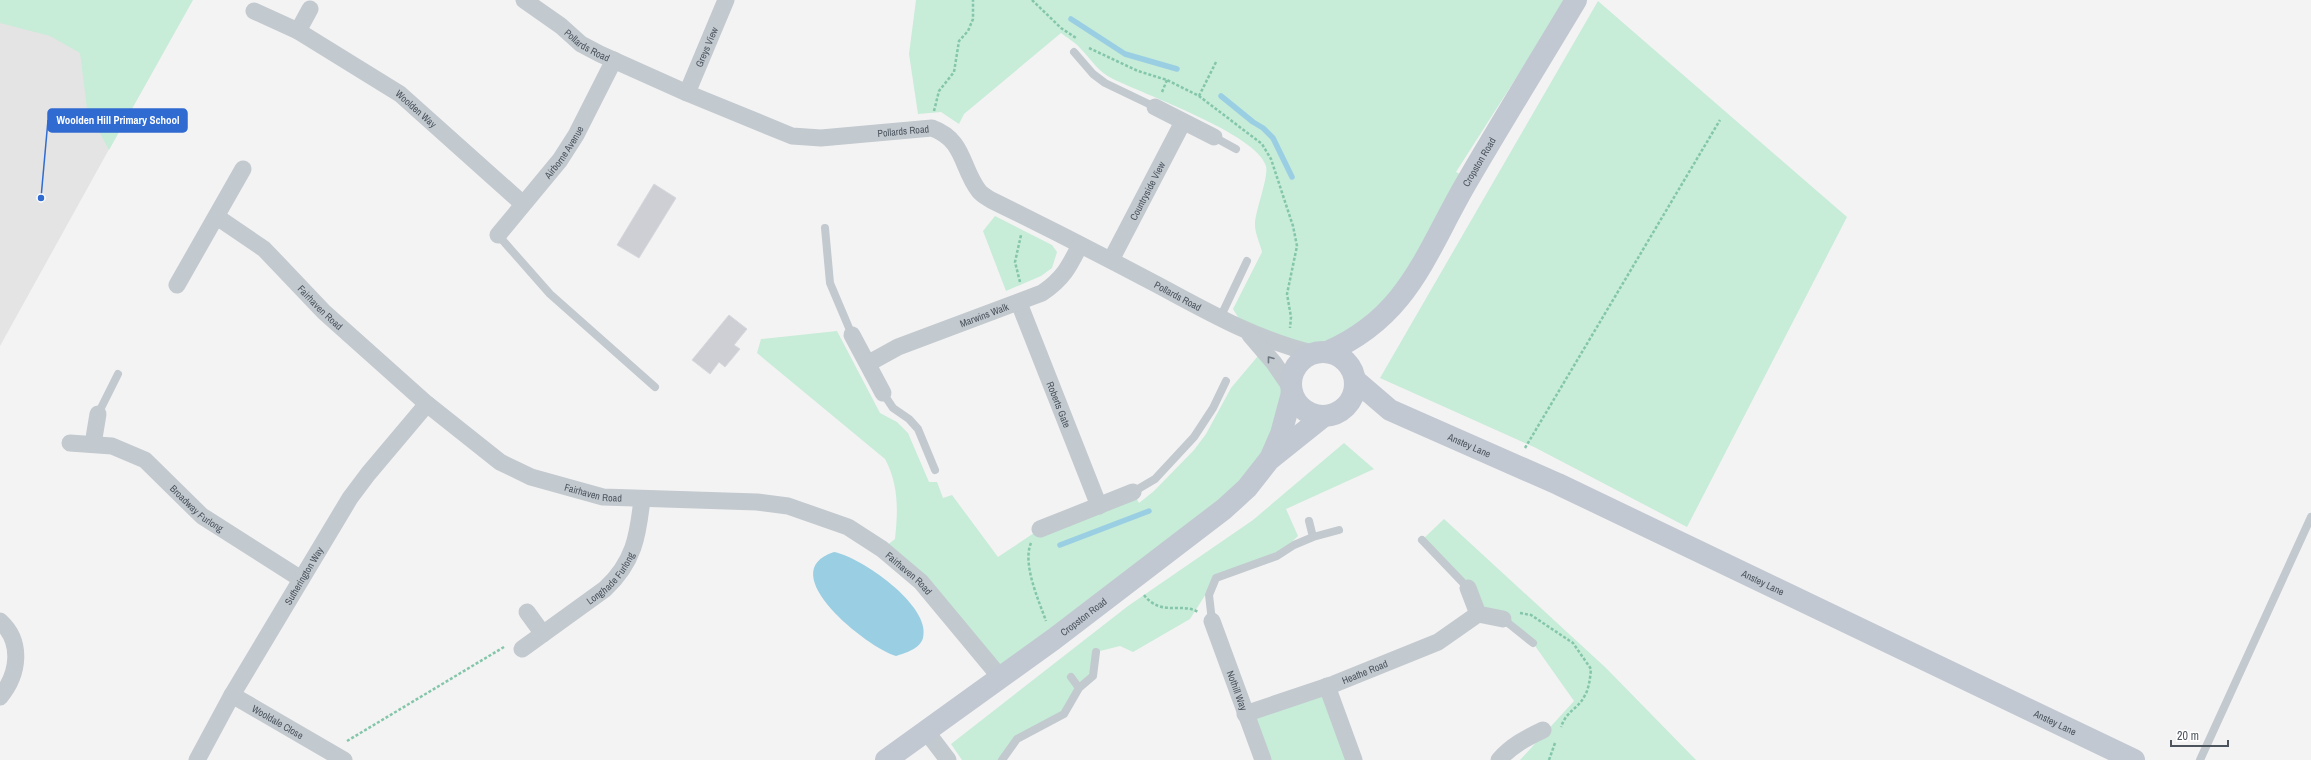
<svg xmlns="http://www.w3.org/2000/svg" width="2311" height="760" viewBox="0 0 2311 760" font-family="'Archivo Narrow',sans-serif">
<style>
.education{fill:#e5e4e4}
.green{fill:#c7ecd8}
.water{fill:#9acfe3}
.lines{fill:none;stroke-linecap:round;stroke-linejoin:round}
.stream{stroke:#9acfe3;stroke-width:5.5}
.building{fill:#cdcfd4;stroke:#d7d8dd}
.path{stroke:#83c6aa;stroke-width:2.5;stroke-dasharray:3 2;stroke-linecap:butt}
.lane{stroke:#c2c9cf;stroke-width:8}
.street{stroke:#c2c9cf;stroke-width:17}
.secondary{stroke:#c1c8d1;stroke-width:22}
.oneway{stroke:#6f7780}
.labels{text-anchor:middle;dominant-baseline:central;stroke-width:4;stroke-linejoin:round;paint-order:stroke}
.street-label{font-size:10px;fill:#4c545e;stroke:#fff}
.leader{fill:none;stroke:#306bd1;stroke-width:1.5}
.callout-dot{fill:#306bd1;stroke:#fff;stroke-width:1.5}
.callout{fill:#306bd1;stroke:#306bd1;stroke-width:1.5}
.callout-label{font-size:11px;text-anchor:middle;font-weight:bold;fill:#fff}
</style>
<rect width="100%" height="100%" fill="#f4f3f3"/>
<path class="education" d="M0,0L164,50L0,346Z"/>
<path class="green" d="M0,0H193L109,150L87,109L80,53L50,36L0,23Z
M916,0H1566L1456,172L1466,177L1424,263L1327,352L1247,332L1233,309L1262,252C1260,244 1255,233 1255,225C1255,211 1269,177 1266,166C1257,134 1143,94 1113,79C1098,72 1091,59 1080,48C1075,42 1067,38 1061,33L964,114L959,124L941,112L918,114L909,54Z
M1598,1L1847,217L1687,527L1536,448L1380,378Z
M995,216L1052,245L1057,252L1052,268L1041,276L1006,291L983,231Z
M837,331L880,413L897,422L908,433L929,482H937L943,498L952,495L998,557L1040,529L1133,492L1139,503L1154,491L1194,450L1206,434L1231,388L1263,350L1291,388L1269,460L1000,677L882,549L895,539C898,511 899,485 885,459L757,353L761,339Z
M1344,443L1374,469L1286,509L1298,536L1277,556L1216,578L1190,619L1133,652L1120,646L1096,652L1093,676L1064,714L1017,739L1002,760H962L951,744L1128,606L1253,520Z
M1444,519L1606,668L1696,760H1520L1574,701L1533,643L1503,619L1478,614L1468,588L1422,540Z
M1324,693L1353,760H1268L1250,712Z"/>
<path class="water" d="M834,552C861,557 932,606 923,638C920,649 905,653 896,656C868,648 771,572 834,552Z"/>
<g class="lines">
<path class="stream" d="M1071,19L1125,54L1177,69
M1221,96L1253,122L1263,128L1273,138L1292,177
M1060,545L1149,511"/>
</g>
<path class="building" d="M654,184L676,198L639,258L617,245Z
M729,315L747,329L734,345L740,349L725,367L719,362L710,374L692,360Z"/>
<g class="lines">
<path class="path" d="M1032,0L1061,28L1076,38
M1089,48L1138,71L1167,80L1199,96L1262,144L1271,159L1293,226L1297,246L1287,294L1291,317L1290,328
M1162,92L1167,80
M1199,96L1216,62
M934,111L939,91L954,72L959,41L968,31L973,19V0
M1020,282L1015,262L1021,235
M1525,448L1720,120
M1031,543C1022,564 1039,601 1046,621
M1144,595C1161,617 1182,602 1198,612
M1520,613L1531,615L1573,643L1591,669C1590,679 1589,689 1584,697C1577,710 1567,710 1561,727
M347,741L504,647
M1549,760L1555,743"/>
<path class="lane" d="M1074,52L1093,74L1105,83L1155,107
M1214,137L1236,149
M825,228L830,283L852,335
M498,235L550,294L655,387
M1220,318L1247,261
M883,393L893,408L909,419L918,429L935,470
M98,414L118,374
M1133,492L1155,479L1194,437L1213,408L1226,381
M1309,521L1313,537
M1422,540L1468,588
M1503,619L1533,643
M1212,621L1209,595L1216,578L1277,556L1294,545L1313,537L1339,530
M1071,677L1079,688
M1002,760L1017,739L1064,714L1079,688L1093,676L1096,652
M2200,760L2311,517"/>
<g class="street">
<path id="s1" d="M524,0L561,26L581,44L600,54L687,93L792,136L821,138L932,128C965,140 961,168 979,191C982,195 988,198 991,200C1046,227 1101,255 1154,283C1207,311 1254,339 1312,353"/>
<path id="s2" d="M254,11L298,31L400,94L522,203"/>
<path d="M298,31L310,9"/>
<path id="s3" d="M687,93L726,0"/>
<path d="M1155,107L1214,137"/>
<path id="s4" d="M217,217L264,249L324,312L427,404L500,462L531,477L603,497L757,502L788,506L848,527L882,549L921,582L1000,677"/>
<path id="s5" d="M498,235L560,160L576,135L614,60"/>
<path id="s6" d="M1111,260L1183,122"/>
<path d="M177,285L243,169"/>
<path id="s7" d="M1019,303L1099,506"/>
<path d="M852,335L883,393"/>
<path d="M1250,335L1274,363L1291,388"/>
<path id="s8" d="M869,363L898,347L1042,293C1063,279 1069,267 1080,245"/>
<path id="s9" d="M70,443L112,446L145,460L202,516L301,579"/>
<path d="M93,444L98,414"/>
<path d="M1040,529L1133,492"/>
<path d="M1468,588L1478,614L1503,619"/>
<path d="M527,612L543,634"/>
<path d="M0,621C23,642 19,674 0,697"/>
<path id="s10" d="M1212,621L1263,760"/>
<path id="s11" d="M522,649L605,589C634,562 638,536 642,499"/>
<path d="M1327,686L1354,760"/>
<path id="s12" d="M232,695L344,760"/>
<path id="s13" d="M1245,714L1334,684L1438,642L1478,614"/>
<path d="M926,731L948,760"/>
<path id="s14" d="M197,760L232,695L350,498L368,474L427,404"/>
<path d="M1499,760C1511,746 1526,738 1543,730"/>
</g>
<g class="secondary">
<path id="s15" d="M1327,352C1410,316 1426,251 1468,180C1503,120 1540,60 1576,0"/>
<circle cx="1323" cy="384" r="32"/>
<path id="s16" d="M1355,380L1390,410L1558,484L2134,760"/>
<path d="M1271,457L1281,434L1292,393"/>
<path id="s17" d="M886,760L1054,639L1224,509L1247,488L1269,460L1324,416"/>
</g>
</g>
<defs><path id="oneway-chevron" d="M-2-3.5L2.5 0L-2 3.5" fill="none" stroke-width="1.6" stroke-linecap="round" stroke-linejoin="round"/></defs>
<use class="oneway" href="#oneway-chevron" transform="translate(1270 359) rotate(-128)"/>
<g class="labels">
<g class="street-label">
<text stroke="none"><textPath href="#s1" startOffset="78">Pollards Road</textPath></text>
<text stroke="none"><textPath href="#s3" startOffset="50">Greys View</textPath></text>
<text stroke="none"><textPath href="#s2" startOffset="190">Woolden Way</textPath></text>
<text stroke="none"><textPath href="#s1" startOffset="414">Pollards Road</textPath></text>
<text stroke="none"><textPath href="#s5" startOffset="106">Airborne Avenue</textPath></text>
<text stroke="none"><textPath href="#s15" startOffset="249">Cropston Road</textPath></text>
<text stroke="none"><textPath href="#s6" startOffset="78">Countryside View</textPath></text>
<text stroke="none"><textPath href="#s1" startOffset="749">Pollards Road</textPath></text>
<text stroke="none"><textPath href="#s4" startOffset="138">Fairhaven Road</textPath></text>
<text stroke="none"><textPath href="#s8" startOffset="125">Marwins Walk</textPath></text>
<text stroke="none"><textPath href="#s7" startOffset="109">Roberts Gate</textPath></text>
<text stroke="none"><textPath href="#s16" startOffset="133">Anstey Lane</textPath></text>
<text stroke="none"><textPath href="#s4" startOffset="474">Fairhaven Road</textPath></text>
<text stroke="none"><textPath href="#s9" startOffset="149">Broadway Furlong</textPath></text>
<text stroke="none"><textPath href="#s4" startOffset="810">Fairhaven Road</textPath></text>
<text stroke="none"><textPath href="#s14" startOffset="213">Sutherington Way</textPath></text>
<text stroke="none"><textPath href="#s11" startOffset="114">Longhade Furlong</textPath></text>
<text stroke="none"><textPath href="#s16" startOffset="457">Anstey Lane</textPath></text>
<text stroke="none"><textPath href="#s17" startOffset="244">Cropston Road</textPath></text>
<text stroke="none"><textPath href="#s13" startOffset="127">Heathe Road</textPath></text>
<text stroke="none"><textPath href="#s10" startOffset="74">Nothill Way</textPath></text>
<text stroke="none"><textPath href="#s12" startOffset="53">Wooldale Close</textPath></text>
<text stroke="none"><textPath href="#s16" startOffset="781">Anstey Lane</textPath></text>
</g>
</g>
<path class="leader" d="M41 198L48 120"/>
<circle class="callout-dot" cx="41" cy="198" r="4"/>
<rect class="callout" x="48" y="109" width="139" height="23" rx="4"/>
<g class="callout-label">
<text x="118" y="124">Woolden Hill Primary School</text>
</g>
<path d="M2171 740v6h57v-6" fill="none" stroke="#4c545e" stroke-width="2"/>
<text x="2177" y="740" font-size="12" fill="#4c545e" stroke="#ffffff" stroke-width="3" paint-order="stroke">20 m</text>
</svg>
